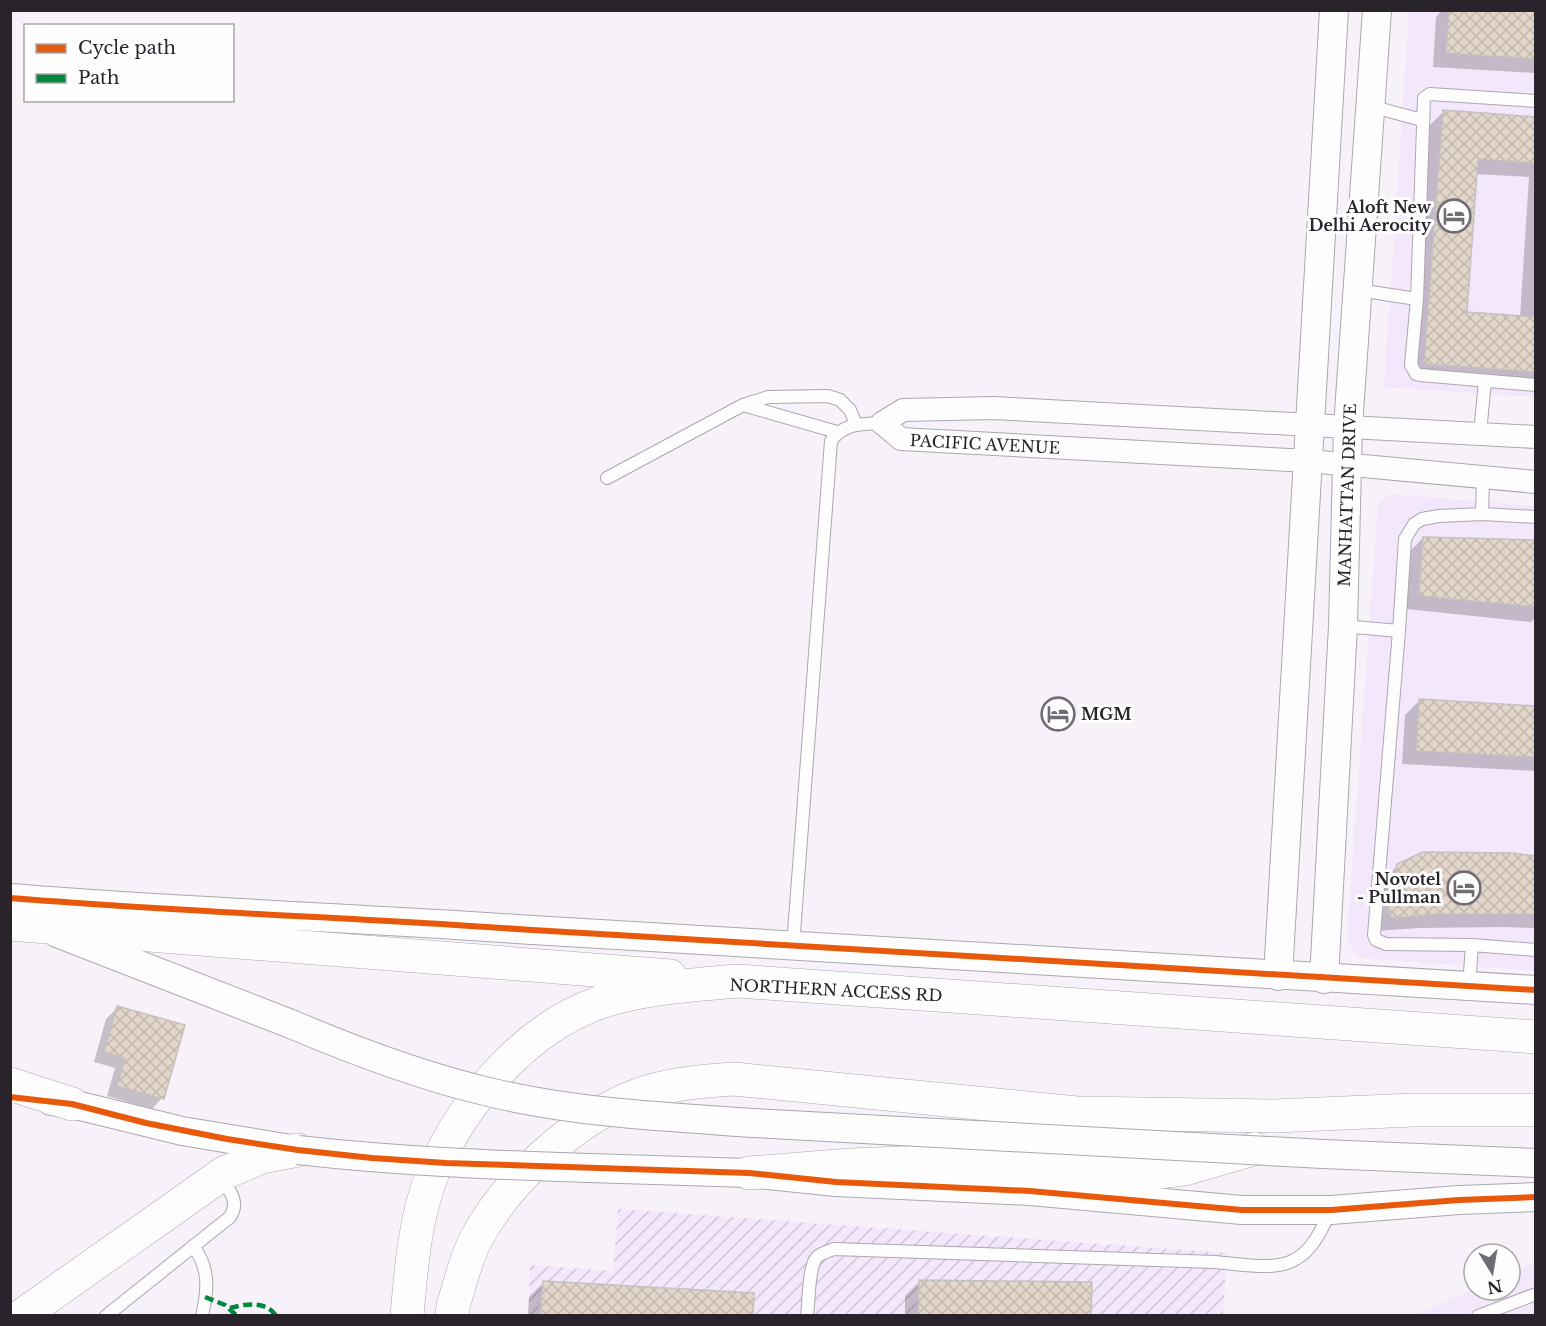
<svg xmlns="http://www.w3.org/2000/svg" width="1546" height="1326" viewBox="0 0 1546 1326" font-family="'Libre Baskerville',serif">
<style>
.built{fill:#f3e7fb}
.industrial{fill:url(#industrial-furrows)}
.shadow{fill:#0003;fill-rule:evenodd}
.building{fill:url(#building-cross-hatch);stroke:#c6c1c1;stroke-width:1.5}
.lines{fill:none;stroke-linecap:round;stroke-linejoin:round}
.service-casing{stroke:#aca7ae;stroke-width:14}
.minor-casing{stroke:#aca7ae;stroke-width:24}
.tertiary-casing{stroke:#aca7ae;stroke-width:30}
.secondary-casing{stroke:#aca7ae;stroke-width:34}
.service{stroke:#fefdfe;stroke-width:12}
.minor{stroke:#fefdfe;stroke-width:22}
.tertiary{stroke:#fefdfe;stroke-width:28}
.secondary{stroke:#fefdfe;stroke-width:33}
.tertiary-bridge-casing{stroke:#aca7ae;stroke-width:30;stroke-linecap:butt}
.tertiary-bridge{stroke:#fefdfe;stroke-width:28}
.quiet{stroke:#00873e;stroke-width:4.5;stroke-dasharray:9 4.5;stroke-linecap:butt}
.cycleway-casing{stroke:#fefefe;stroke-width:10}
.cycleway{stroke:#e8590c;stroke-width:6}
.labels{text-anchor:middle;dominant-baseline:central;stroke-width:6;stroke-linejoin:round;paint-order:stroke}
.poi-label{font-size:16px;font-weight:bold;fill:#29242c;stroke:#fefefe;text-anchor:end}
.street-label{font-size:16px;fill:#29242c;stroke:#fefefe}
</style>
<defs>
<pattern id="industrial-furrows" width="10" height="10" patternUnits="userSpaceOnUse" patternTransform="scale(1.5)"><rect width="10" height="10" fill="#f3e7fb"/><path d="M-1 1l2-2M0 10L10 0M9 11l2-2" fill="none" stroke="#d0c6d7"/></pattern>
<pattern id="building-cross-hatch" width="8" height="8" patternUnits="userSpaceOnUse" patternTransform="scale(1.5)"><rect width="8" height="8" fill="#e3d6ca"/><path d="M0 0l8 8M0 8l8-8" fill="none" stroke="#c3b8ae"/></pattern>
</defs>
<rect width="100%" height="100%" fill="#f7f1fa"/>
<path class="built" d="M1409,11H1535V397L1384,387Z
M1390,494L1535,506V971L1363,958L1355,955L1347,938L1377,518L1380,501Z
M1535,1262V1315L1413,1316L1474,1289L1510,1290V1273Z"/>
<path class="industrial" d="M618,1209L1227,1253L1223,1315L528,1316L530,1265L613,1271Z"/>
<path class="shadow" d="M1442,10H1536V73L1433,67L1436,17Z
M1443,112L1536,118V387L1411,378L1429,126ZM1475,174L1529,177L1520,317L1466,314Z
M1423,538L1536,541V617L1531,622L1406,609L1409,552Z
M1419,701L1536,708V771L1402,764L1405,715Z
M1536,858V928L1504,927L1418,928L1377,931L1384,880L1398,865Z
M117,1008L162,1098L152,1109L107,1096L115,1068L94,1062L106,1019Z
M920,1281L1090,1316H905V1296Z
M543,1283L752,1316H528L529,1297Z"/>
<path class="building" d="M1449,10H1536V59L1446,53Z
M1443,110L1536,117V163L1478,159L1467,312L1536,317V372L1424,364Z
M1423,537L1536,540V607L1419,596Z
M1419,699L1536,706V757L1416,751Z
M1423,852L1513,853L1536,856V914H1433L1398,918L1391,917L1388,911L1397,864Z
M117,1006L185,1025L164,1099L117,1086L125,1058L104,1052Z
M919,1280L1092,1282L1091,1316H918Z
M543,1281L754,1293L753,1316H540Z"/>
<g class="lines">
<g class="service-casing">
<path id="service" d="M1536,101L1430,94L1424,98L1417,299L1411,365L1416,374L1420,375L1536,385
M1370,106L1422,120
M1358,290L1417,299
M743,405L837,432
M1480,433L1485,381
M607,478L743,405L768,397L828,396L840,400L850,410L856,424
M1482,514L1483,478
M1536,517L1482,514L1439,516L1422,519L1414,524L1405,539L1399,631L1374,935L1376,940L1386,944L1472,945L1536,950
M1343,626L1399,631
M793,946L831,441C844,423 860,424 882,423
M1469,986L1472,945
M193,1246C210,1268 208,1290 202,1316
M106,1316L230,1217C240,1202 230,1190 220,1178
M807,1316C809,1302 808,1267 817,1257C821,1253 828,1251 834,1249L1215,1262C1277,1268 1303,1277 1330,1211
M1478,1316L1536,1294"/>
</g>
<g class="minor-casing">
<path id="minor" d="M1536,437L993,408L903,410L882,423L901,439L1309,461L1536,482"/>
</g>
<g class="tertiary-casing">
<path id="tertiary" d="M10,898C158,910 307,916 455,925C815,948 1175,970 1536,990
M57,933L291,1024
M1278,976L1334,10
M1324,979L1343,626L1348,427L1377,10
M51,1101L72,1104L182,1131L291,1149
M1323,1154L1536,1163
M589,1168L749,1173L836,1182L1030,1191L1242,1210H1331L1459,1200L1536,1197"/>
</g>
<g class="secondary-casing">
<path id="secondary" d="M10,924L670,976
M10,1084L72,1104
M749,1173L851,1165L925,1162L999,1163L1154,1173L1185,1169L1254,1149
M21,1316L224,1173L262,1157L298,1150
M407,1316C411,1268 415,1217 433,1172C463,1102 524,1030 598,1003C641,988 692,985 737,981L1536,1037
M452,1316L453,1306C460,1284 465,1261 475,1241C505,1182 574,1120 635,1096C667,1084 701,1081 734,1079L1077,1113L1275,1116L1413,1110H1536"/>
</g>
<use href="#service" class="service"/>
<use href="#minor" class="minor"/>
<use href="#tertiary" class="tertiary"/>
<use href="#secondary" class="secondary"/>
<g class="tertiary-bridge-casing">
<path id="tertiary-bridge" d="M291,1024C357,1052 423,1077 493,1093C578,1113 667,1117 754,1123L1323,1154
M298,1150C395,1161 492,1165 589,1168"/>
</g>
<use href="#tertiary-bridge" class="tertiary-bridge"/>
<path class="quiet" d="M205,1297L225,1305L237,1316
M230,1308C245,1304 266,1300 276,1316"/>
<g class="cycleway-casing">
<path id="cycleway" d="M10,898C158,910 307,916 455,925C815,948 1175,970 1536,990
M10,1097L72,1104L146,1123L227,1139L298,1150L372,1158L446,1163L749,1173L836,1182L1030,1191L1242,1210H1331L1459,1200L1536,1197"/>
</g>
<use href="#cycleway" class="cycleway"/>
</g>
<defs>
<g id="hotel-ring" transform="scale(1.725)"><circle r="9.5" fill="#fefefe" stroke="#716c74" stroke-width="1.5"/><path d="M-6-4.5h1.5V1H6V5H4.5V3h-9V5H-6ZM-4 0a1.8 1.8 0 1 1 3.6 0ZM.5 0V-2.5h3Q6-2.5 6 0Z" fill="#716c74"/></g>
</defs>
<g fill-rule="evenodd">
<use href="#hotel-ring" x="1454" y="216"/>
<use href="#hotel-ring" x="1058" y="714"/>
<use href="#hotel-ring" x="1464" y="888"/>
</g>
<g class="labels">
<g class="poi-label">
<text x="1431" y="207">Aloft New<tspan x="1431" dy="18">Delhi Aerocity</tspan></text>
<text x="1081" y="714" text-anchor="start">MGM</text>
<text x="1441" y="879">Novotel<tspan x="1441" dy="18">- Pullman</tspan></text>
</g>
<g class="street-label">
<text transform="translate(985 444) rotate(3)">PACIFIC AVENUE</text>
<text transform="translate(1347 495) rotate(-88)">MANHATTAN DRIVE</text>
<text transform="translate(836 990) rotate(3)">NORTHERN ACCESS RD</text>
</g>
</g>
<rect width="1546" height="1326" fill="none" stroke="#29242c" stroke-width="24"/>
<rect x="24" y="24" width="210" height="78" fill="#fefefe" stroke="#a9a7aa" stroke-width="1.5"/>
<rect x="36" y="44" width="30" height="9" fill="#e8590c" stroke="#a9a7aa" stroke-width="1.5"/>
<text x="78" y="54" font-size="18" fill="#29242c">Cycle path</text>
<rect x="36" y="74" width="30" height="9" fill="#00873e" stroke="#a9a7aa" stroke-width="1.5"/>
<text x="78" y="84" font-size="18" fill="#29242c">Path</text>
<g transform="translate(1492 1272) rotate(169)"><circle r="28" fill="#fefefe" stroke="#a9a7aa" stroke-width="1.5"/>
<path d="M0-4.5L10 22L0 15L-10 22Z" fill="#716c74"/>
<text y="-9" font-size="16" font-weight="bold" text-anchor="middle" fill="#29242c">N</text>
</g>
</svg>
